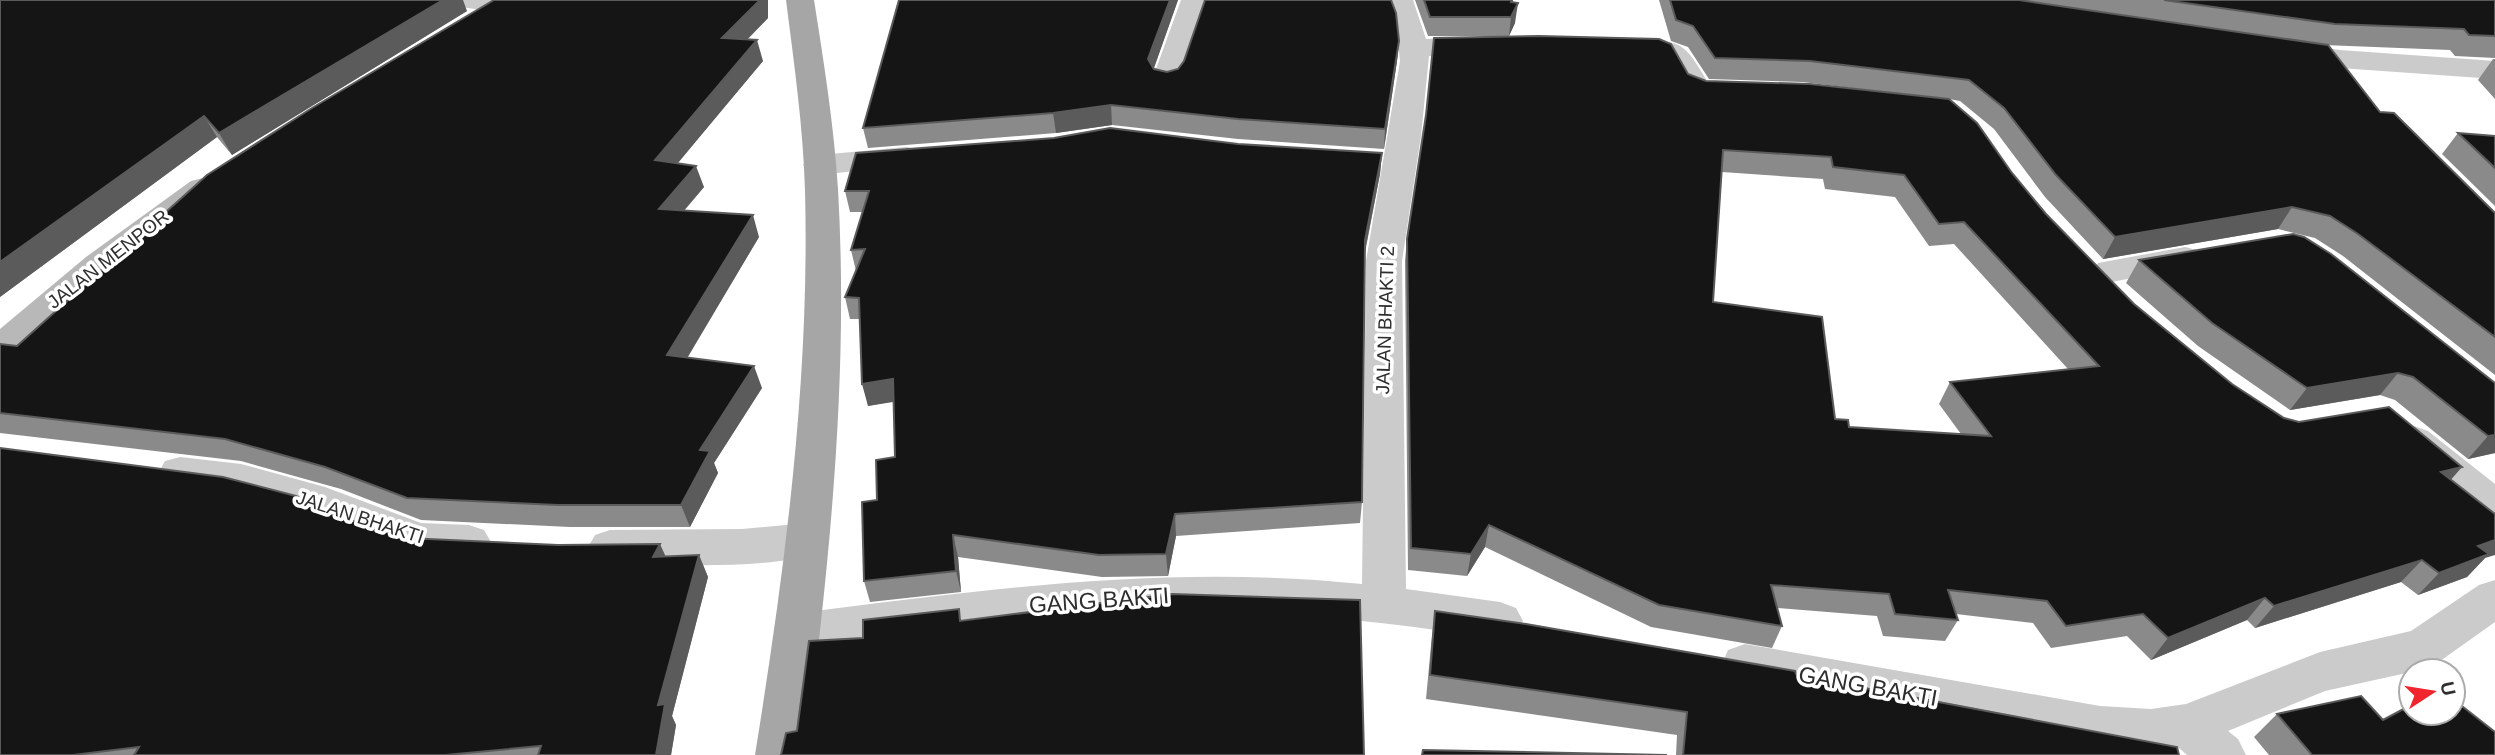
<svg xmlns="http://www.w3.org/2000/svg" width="2495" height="755" viewBox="0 0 2495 755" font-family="Arial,sans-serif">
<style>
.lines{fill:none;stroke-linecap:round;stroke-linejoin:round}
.street{fill:#cbcbcb;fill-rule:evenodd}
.secondary{fill:#b8b8b8;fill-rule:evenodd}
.primary{fill:#a6a6a6;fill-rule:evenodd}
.wall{fill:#8a8a8a;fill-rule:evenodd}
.shaded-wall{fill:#5b5b5b}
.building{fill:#151515;stroke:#5b5b5b;stroke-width:2;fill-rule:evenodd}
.labels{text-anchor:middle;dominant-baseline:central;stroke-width:7;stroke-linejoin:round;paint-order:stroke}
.street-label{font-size:19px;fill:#2e2e2e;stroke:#fff}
.near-street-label{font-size:23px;fill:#2e2e2e;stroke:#fff}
</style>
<rect width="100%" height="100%" fill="#fff"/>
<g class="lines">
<path class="street" d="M451,0H511L515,5L511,11L501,13L455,6Z
M1181,0H1209L1182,80L1178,86L1167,89L1156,86L1152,80Z
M1385,0H1413L1426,39L1484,37L1494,40L1498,46L1494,52L1429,56L1421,136L1402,261L1406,589L1500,602L1516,608L1523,621L1516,634L1500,640C1373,618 1244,608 1115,614C1009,619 904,637 799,651L783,645L776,632L783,619L799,613C990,589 1168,564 1362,584L1366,261L1400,61L1397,32Z
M1628,39C1678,43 1681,35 1707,81L1735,86L1739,92L1735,98L1724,101L1685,95L1663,59L1618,54L1614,48L1618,42Z
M2288,43L2340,50L2495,61V79L2340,68L2278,58L2273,52L2278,46Z
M907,147L918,150L923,157L918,164L819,175L808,172L803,165L808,158L819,155Z
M2185,247L2197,250L2203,258L2197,266L2111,282L2098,279L2093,271L2098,263Z
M2414,426L2428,431L2495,484V523L2480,518L2400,451L2394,441L2400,431Z
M180,457L241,464L325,487L421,523L469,525L484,530L491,542L484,554C423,574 367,534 311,515C289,508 267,502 244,496C218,490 191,491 165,483L159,472L165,461Z
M807,523L822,528L829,540L822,552C763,571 674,564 610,564L595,559L588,547L595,535L610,530L742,529Z
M2495,580V622L2443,659L2402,674L2325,691L2228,731L2238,739L2246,755H2187L2179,748L2151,751L2100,748L1745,684L1728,678L1722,664L1728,650L1745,644L2100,706L2151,709L2186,704L2320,652L2411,631L2479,585Z"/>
<path class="secondary" d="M203,178L215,181L220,188L215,195L111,273L13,359L0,363V329L86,257L191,181Z"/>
<path class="primary" d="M786,0H814C824,63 834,126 838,189C849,379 829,567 805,755H755C785,568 810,380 805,190C803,126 794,63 786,0Z"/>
</g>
<path class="wall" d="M0,0L467,11L232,155L217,137L0,297Z
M494,0H768V18L747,40L763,61L677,163L704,187L684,211L759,237L687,357L762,388L714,463L718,473L690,527H570L421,520L341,489L241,461L0,433V344L17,346Z
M899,0H1178L1154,68L1167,72L1399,41L1397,61L1384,149L1238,139L1112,125L1056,133L868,148L863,128Z
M1415,0H1513L1515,23L1509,36H1428Z
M1659,0H2495V58L2455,56L2450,50L2324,45L2380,112L2495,213V375L2343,256L2315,238L2278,229L2103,259L2045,197L1994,129L1960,101L1949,99L2046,214L2134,304L2232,384L2284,418L2451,479L2485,558L2467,577L2418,595L2401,582L2255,628L2247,620L2151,660L2127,636L2051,648L2033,623L1956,614L1958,620L1945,641L1883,636L1877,616L1777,608L1782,626L1772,648L1651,627L1485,547L1467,576L1408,570L1405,261L1407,239L1688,74L1706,81L1932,98L1803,82L1709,79L1688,47L1671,41ZM1722,172L1823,179L1825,189L1895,197L1929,246L1954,244L2068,369L1950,382L1939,404L1961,434L1849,427L1835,419L1713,302Z
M2493,59H2495V99L2478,80Z
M2458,133L2495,136V206L2442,154Z
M1238,144L1382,153L1380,174L1365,253L1362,502L1360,523L1176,536L1168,576L1102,577L958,557L961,592L870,602L864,581L877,500L895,457L894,401L868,406L859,319H850L845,297L856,271L851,250L863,212H850L845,191Z
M2139,260L2495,383V453L2468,459L2395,400L2380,395L2290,410L2198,346L2126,283Z
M341,517L406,538L665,557L699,555L708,577L672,716L676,725L671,755H0Z
M1435,611L1796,674L2177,747L1676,755L1677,735L1426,699L1432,635Z
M2277,714L2383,720L2495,755H2269L2254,737Z"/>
<path class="shaded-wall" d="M443,0H463L467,11L232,155L219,133Z
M760,0H768V18L728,59L722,38Z
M1170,0H1178L1150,79L1148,59Z
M1518,3L1515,23L1509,36L1511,17Z
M757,40L763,61L663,181L655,160Z
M1399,41L1397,61L1384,149L1385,129Z
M1111,105L1112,125L1056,133L1053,113Z
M204,116L217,137L0,297V262Z
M1382,153L1380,174L1363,261L1365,240Z
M696,166L704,187L667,230L659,209Z
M2292,207L2278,229L2103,259L2115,237Z
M753,215L759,237L676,377L667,355Z
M754,366L762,388L714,463L718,473L690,527L681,505L700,450Z
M2398,373L2380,395L2290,410L2307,388Z
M893,379L899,401L868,406L862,384Z
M2495,435V453L2468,459L2488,436Z
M2462,467L2442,490L2441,472Z
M1175,514L1176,536L1168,576L1166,554Z
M1489,525L1485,547L1467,576L1471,554Z
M953,535L958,557L961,592L956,571Z
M2495,540V555L2485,558L2467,577L2418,595L2439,573L2478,546Z
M660,544L670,566L653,557Z
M699,555L708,577L672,716L676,725L671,755H656L658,705Z
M2422,560L2401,582L2255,628L2274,606Z
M2265,598L2247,620L2151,660L2168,638Z"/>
<path class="building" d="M0,0H443L219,133L204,116L0,262Z
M494,0H760L722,38L757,40L655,160L696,166L659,209L753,215L667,355L754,366L700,450L710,451L681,505H558L407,498L325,467L225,439L0,413V344L17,346L207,175L312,108Z
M899,0H1170L1148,59L1154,69L1167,72L1178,69L1184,61L1205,0H1391L1396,13L1399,41L1385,129L1238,119L1111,105L1053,113L863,128Z
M1424,0H1512L1511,2L1518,3L1511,17H1430Z
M1670,0H2019L2328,45L2380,112L2394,113L2495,213V337L2358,234L2330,216L2292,207L2115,237L2056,175L2004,108L1969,80L1810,61L1715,58L1693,26L1676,20Z
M2164,0H2495V36L2469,35L2464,29L2335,24Z
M1539,36L1659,39L1671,44L1688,74L1706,81L1810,84L1949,99L1977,123L2012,173L2046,214L2134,304L2232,384L2284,418L2299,422L2389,407L2462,467L2441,472L2495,514V540L2478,546L2489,554L2439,573L2422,560L2274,606L2265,598L2168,638L2143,614L2066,626L2047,601L1948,590L1958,620L1895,614L1889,594L1771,585L1782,626L1659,605L1489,525L1471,554L1411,548L1407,239L1426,115L1434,38ZM1723,150L1831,157L1833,167L1904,175L1939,224L1964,222L2099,366L1950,382L1991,436L1849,427L1848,420L1835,419L1822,317L1713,302Z
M1110,128L1238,144L1382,153L1365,240L1362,502L1175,514L1166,554L1099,555L953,535L956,571L864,581L862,502L877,500L876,460L895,457L893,379L862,384L859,298L845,297L865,249L851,250L869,191H845L856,153L1054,138Z
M2458,133L2495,136V168Z
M2293,234L2304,237L2331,254L2495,383V435L2488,436L2413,377L2398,373L2307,388L2212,323L2139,260Z
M0,448L223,477L296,496L341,517L406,538L558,545L660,544L653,557L699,555L658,705L665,704L656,755H538L541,746L445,755H134L139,747L73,755H0Z
M1172,594L1360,600L1364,755H781L786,733L797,731L809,641L863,638V620L959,609L960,621Z
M1435,611L1526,624L1795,671L1796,674L1811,678L2177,747L2179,755H1683L1687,712L1430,675Z
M2361,696L2383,720L2411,705V713H2453V699L2495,732V755H2312L2277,714Z
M1423,750L1667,755H1422Z"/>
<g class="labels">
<g class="street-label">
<text transform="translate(108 259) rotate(-38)">JALAN MENPOR</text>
<text transform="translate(1385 320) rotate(-88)">JALAN BHAKTI 2</text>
<text transform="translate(360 517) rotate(18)">JALAN BHAKTI</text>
</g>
<g class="near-street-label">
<text transform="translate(1099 600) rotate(-4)">GANG BAKTI</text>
<text transform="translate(1868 686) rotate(10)">GANG BAKTI</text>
</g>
</g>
<g transform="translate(2432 692) rotate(78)"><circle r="33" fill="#ffffff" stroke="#ababab" stroke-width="2"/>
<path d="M0-5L12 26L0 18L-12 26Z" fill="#f0252e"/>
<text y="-10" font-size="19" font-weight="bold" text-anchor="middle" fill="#2e2e2e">U</text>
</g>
</svg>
